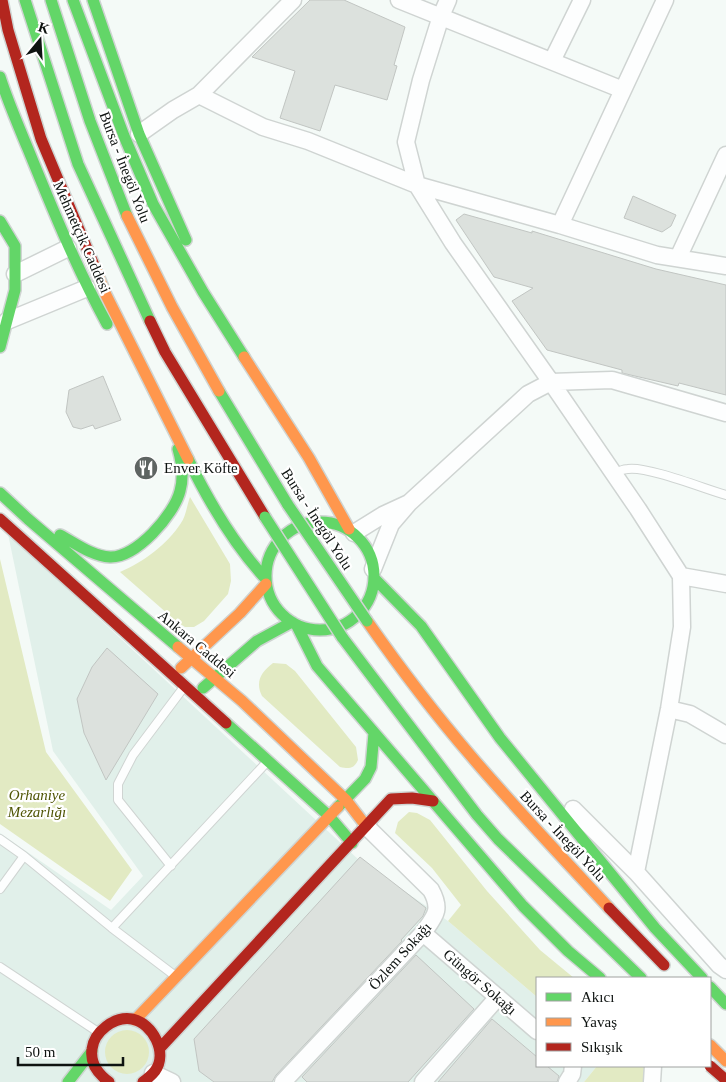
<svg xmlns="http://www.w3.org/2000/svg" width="726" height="1082" viewBox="0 0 726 1082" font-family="Georgia,serif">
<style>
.built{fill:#e1f0ea}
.green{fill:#e2eac3}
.building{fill:#dce1dd;stroke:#c1c5c2}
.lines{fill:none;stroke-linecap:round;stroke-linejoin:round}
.lane-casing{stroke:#cfd4d2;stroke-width:10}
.street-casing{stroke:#cfd4d2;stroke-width:19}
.fast-casing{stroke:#cfd4d2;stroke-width:14}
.slow-casing{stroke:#cfd4d2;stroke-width:14}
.jam-casing{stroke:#cfd4d2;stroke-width:14}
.lane{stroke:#fdfefe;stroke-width:8}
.street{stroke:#fdfefe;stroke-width:16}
.fast{stroke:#63d668;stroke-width:11}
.slow{stroke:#ff974d;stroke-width:11}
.jam{stroke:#b3261e;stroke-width:11}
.fast-bridge-casing{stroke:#cfd4d2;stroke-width:14;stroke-linecap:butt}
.jam-bridge-casing{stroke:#cfd4d2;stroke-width:14;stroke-linecap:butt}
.fast-bridge{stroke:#63d668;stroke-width:11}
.jam-bridge{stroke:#b3261e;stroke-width:11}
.labels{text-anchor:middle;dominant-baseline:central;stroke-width:4.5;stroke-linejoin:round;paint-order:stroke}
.street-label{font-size:15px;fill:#0e1311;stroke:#fff}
.poi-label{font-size:15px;fill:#0e1311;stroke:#fff;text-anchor:start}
.park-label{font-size:15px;font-style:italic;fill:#4f5504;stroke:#fff}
</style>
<rect width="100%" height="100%" fill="#f4faf7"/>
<path class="built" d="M8,534L359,860L448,921L537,997V1066H597L584,1082H0V833L111,910L143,876L53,751Z"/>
<path class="green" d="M190,497L230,564L231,581L228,594L204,621L194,627H185L177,622L120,572C143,562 167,545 181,523C186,516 187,505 190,497Z
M0,559L46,752L132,870L110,901L0,824Z
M273,663L286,664L295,671L356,747L358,760C354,769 349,769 340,767L262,696C255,682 261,672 273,663Z
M409,812L417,813L430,820L487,891L540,950L574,978H537V997L448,921L461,905L432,868L395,833L398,822Z
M105 1052a22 22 0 1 1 44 0a22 22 0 1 1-44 0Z
M597,1066H645L644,1082H584Z"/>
<path class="building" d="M310,0H344L405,27L394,65L397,66L387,100L335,85L320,131L280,118L295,71L252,57Z
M633,196L676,215L671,226L662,232L624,218Z
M464,214L532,233V231L656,269L726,285V395L679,383L678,386L622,373V370L547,350L512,301L533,288L494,277L456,220Z
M103,376L121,420L95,429L93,425L81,429L73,427L66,412L69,390Z
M107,648L158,694L106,780L84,733L77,699L92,667Z
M360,857L426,908L423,916L401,940L402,941L276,1075L272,1082H214L199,1071L194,1039Z
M416,955L474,1009L408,1082H307L302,1077Z
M492,1019L537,1057V1066H547L559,1076L557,1082H438Z"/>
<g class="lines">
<g class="lane-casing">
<path id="lane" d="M613,473C618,472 623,469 628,469C647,466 705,489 726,495
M0,839L24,856L112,928L174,975
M171,866L118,800V784L133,755L184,687
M0,889L24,856
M112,928L266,763
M0,967L98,1032"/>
</g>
<g class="street-casing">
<path id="street" d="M399,0L623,90
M448,0L441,16L421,80L406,142L417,185L453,243L551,382L638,509L681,576L682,627L669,709L636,872
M552,61L582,0
M199,95L293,0
M139,134L173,110L199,95L263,127L308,141L417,185L560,225L657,255L726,266
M560,225L665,0
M678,258L726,155
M15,274L68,248
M7,321L87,288
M409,503L528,394L551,382L612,380L726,413
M354,533L383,515L409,503L391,524L373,569
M681,576L726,584
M669,709L690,714L726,735
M573,809L636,872L719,965L726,970
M423,933L537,1031
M153,1073L172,1082
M283,1082L423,933C435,916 442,910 431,890L366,826
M423,1082L498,997
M567,1082L572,1074L573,1066
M652,1082L653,1066"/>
</g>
<g class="fast-casing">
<path id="fast" d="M25,0L78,164L150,321
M51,0L90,121L127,216
M73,0L124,136L153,204L203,292L244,357
M93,0L139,134L186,240
M0,77C8,102 18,125 28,149C52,208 76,267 107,324
M0,221L15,246V290L0,347
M219,391L288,505
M188,459C208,500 234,545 266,579
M0,493L28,519L178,647
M266 576a54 54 0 1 1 108 0a54 54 0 1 1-108 0Z
M60,535C75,543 92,556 110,557C136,558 174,515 180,491C184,477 182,463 178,449
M374,578L421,626L500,738L655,928L702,978
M297,626L317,666L523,906L568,951L600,978
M342,637L477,815L498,839L641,978
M203,688L257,641L292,622
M226,723L329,816L352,843
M338,807L365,779L371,767L374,733
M710,987L726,1004
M68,1082L92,1051"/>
</g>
<g class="slow-casing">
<path id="slow" d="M127,216L172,307L219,391
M93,263L106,295L188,459
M244,357L309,458L349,529
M367,621C400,668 434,713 471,756C516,809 563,858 609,908
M178,647L242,701L346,800L366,826
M181,668L240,613L266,584
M135,1020L338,807
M710,1045L726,1061"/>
</g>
<g class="jam-casing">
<path id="jam" d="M2,0L8,30L41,139L93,263
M150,321L165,352L265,517
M0,519L226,723
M609,908L664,965
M160,1048L391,799L412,798L433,801
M109,1082C98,1074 90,1063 92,1049C94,1032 114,1016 132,1019C153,1023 168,1053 155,1071C152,1075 147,1079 143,1082"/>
</g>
<use href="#lane" class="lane"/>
<use href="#street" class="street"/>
<use href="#fast" class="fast"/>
<use href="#slow" class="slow"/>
<use href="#jam" class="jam"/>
<g class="fast-bridge-casing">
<path id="fast-bridge" d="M288,505L367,621
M265,517L342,637"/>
</g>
<g class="jam-bridge-casing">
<path id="jam-bridge" d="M710,1066L726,1080"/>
</g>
<use href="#fast-bridge" class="fast-bridge"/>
<use href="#jam-bridge" class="jam-bridge"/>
</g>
<defs>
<g id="restaurant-disc" transform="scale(1.25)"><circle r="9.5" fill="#5e6462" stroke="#fff"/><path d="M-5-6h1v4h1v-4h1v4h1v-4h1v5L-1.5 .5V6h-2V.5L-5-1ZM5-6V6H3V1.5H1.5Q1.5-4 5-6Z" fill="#fff"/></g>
</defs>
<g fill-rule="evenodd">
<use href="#restaurant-disc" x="146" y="468"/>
</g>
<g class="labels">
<g class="street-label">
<text transform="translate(125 167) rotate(69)">Bursa - İnegöl Yolu</text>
<text transform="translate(82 237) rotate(66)">Mehmetçik Caddesi</text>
<text transform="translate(317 519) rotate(57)">Bursa - İnegöl Yolu</text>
<text transform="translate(197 644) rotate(40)">Ankara Caddesi</text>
<text transform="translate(563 836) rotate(47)">Bursa - İnegöl Yolu</text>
<text transform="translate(400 956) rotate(-48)">Özlem Sokağı</text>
<text transform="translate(480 982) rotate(41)">Güngör Sokağı</text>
</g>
<g class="poi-label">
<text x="164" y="468">Enver Köfte</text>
</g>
<g class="park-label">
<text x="37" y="795">Orhaniye<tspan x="37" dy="17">Mezarlığı</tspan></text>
</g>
</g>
<rect x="536" y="977" width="175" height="90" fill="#ffffff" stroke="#9fa1a0"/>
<rect x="546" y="993" width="25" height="8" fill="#63d668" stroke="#9fa1a0"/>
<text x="581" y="1002" font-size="15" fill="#0e1311">Akıcı</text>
<rect x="546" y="1018" width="25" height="8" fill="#ff974d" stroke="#9fa1a0"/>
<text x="581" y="1027" font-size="15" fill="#0e1311">Yavaş</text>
<rect x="546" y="1043" width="25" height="8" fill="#b3261e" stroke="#9fa1a0"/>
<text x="581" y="1052" font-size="15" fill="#0e1311">Sıkışık</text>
<g transform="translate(40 40) rotate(18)" stroke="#ffffff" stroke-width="4" paint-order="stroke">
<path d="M0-4L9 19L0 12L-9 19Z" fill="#0e1311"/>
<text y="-8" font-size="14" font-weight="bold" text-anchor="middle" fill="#0e1311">K</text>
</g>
<path d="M18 1057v8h105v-8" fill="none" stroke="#0e1311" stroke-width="2.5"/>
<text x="25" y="1057" font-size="15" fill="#0e1311" stroke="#ffffff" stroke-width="4" paint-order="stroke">50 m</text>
</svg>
